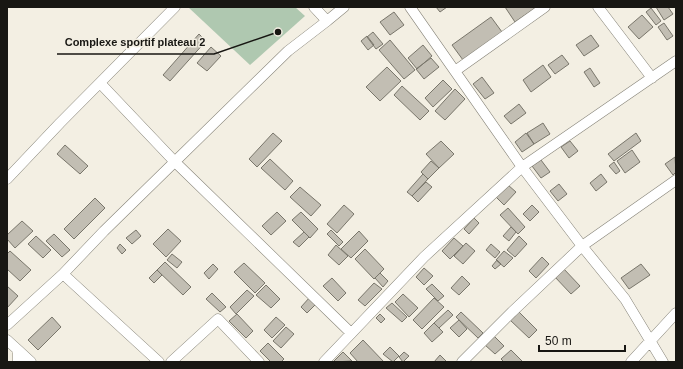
<svg xmlns="http://www.w3.org/2000/svg" width="683" height="369" viewBox="0 0 683 369" font-family="Arial,sans-serif">
<style>
.green{fill:#afc8b0}
.building{fill:#c2beb3;stroke:#79766b}
.lines{fill:none;stroke-linecap:round;stroke-linejoin:round}
.street-casing{stroke:#858277;stroke-width:11}
.street{stroke:#fff;stroke-width:10}
.leader{fill:none;stroke:#181713;stroke-width:1.5}
.callout-dot{fill:#181713;stroke:#f3efe3;stroke-width:1.5}
.callout-label{font-size:11px;text-anchor:middle;font-weight:bold;fill:#181713;stroke:#f3efe3;stroke-width:3;stroke-linejoin:round;paint-order:stroke}
</style>
<rect width="100%" height="100%" fill="#f3efe3"/>
<path class="green" d="M188,7H295L305,16L250,65Z"/>
<path class="building" d="M436,7H447L440,12Z
M505,7H537L515,22Z
M656,7H668L673,14L664,20Z
M651,8L661,21L656,25L646,12Z
M394,12L404,25L390,35L380,22Z
M642,15L653,27L639,39L628,27Z
M491,17L502,32L463,60L452,45Z
M664,23L673,36L667,40L658,27Z
M373,32L383,44L376,49L367,37Z
M199,34L206,41L170,81L163,75Z
M591,35L599,46L584,56L576,45Z
M367,36L374,45L368,50L361,41Z
M390,40L415,70L404,79L379,50Z
M423,45L432,56L417,69L408,58Z
M211,47L221,56L207,71L197,63Z
M562,55L569,64L555,74L548,65Z
M431,58L439,67L424,79L416,69Z
M543,65L551,77L531,92L523,80Z
M387,67L401,81L380,101L366,87Z
M590,68L600,83L594,87L584,72Z
M482,77L494,93L485,99L473,84Z
M443,80L452,89L433,107L425,98Z
M402,86L429,111L420,120L394,95Z
M455,89L465,99L445,120L435,111Z
M519,104L526,113L511,124L504,116Z
M543,123L550,134L534,144L527,133Z
M273,133L282,141L257,167L249,159Z
M526,133L534,144L522,152L515,142Z
M636,133L641,141L614,161L608,154Z
M441,141L454,154L439,168L426,154Z
M570,141L578,151L569,158L561,147Z
M65,145L88,166L80,174L57,154Z
M632,150L640,162L625,173L617,161Z
M675,157L676,172L673,175L665,164Z
M270,159L293,181L285,190L261,168Z
M541,160L550,172L541,178L532,166Z
M431,161L439,168L428,179L421,172Z
M614,162L620,171L616,174L609,166Z
M423,174L428,179L412,196L407,192Z
M601,174L607,182L596,191L590,183Z
M426,182L432,187L418,202L412,196Z
M559,184L567,194L558,201L550,191Z
M508,185L516,192L504,205L496,197Z
M300,187L321,205L311,216L290,197Z
M95,198L105,208L74,239L64,229Z
M344,205L354,214L337,233L327,224Z
M532,205L539,212L530,221L523,214Z
M508,208L525,227L518,234L500,215Z
M277,212L286,221L271,235L262,226Z
M301,212L318,229L310,238L292,220Z
M474,218L479,223L469,234L464,229Z
M22,221L33,231L15,248L7,239V235Z
M511,227L516,232L509,241L503,236Z
M168,229L181,241L166,257L153,244Z
M136,230L141,236L132,244L126,238Z
M331,230L343,242L339,246L327,234Z
M359,231L368,241L351,258L341,249Z
M304,232L309,237L299,247L293,242Z
M54,234L70,250L62,257L46,241Z
M36,236L51,250L43,258L28,244Z
M519,236L527,244L515,257L507,250Z
M454,238L463,246L450,259L442,251Z
M466,243L475,251L463,264L454,256Z
M120,244L126,250L122,254L117,248Z
M491,244L500,252L495,258L486,250Z
M336,245L348,256L339,265L328,255Z
M365,249L384,269L374,279L355,259Z
M10,251L31,270L20,281L7,269V254Z
M504,251L513,258L504,267L496,260Z
M172,254L182,262L177,268L167,260Z
M542,257L549,264L536,278L529,271Z
M497,260L501,264L495,269L492,266Z
M165,262L191,287L183,295L157,270Z
M244,263L265,283L255,293L234,272Z
M213,264L218,269L209,279L204,273Z
M641,264L650,275L629,289L621,278Z
M424,268L433,276L424,285L416,277Z
M563,268L580,286L571,294L554,276Z
M157,270L162,275L154,283L149,278Z
M380,273L388,281L383,287L375,278Z
M462,276L470,284L459,295L451,288Z
M332,278L346,293L338,301L323,286Z
M374,283L382,289L365,306L358,300Z
M432,284L444,296L438,301L426,289Z
M266,285L280,299L271,308L256,295Z
M7,286L18,296L7,308Z
M247,290L254,296L236,314L230,307Z
M212,293L226,307L220,312L206,299Z
M403,294L418,308L409,317L395,302Z
M310,297L317,303L307,313L301,307Z
M434,298L444,307L422,329L413,320Z
M392,303L407,317L402,322L386,308Z
M448,310L453,315L439,328L434,323Z
M461,312L483,333L478,338L456,317Z
M519,312L537,330L529,338L510,320Z
M237,314L253,331L246,338L229,321Z
M380,314L385,319L381,323L376,318Z
M52,317L61,327L38,350L28,340Z
M276,317L285,325L272,338L264,330Z
M459,320L467,329L459,337L450,328Z
M434,323L443,332L432,342L424,333Z
M286,327L294,334L281,348L273,341Z
M494,336L504,346L495,354L485,345Z
M363,340L384,362H358L350,353Z
M268,343L284,359L281,362H271L260,351Z
M390,347L399,356L393,362L383,354Z
M511,350L523,362H504L501,359Z
M343,352L352,361L333,362Z
M404,352L409,356L403,362L399,357Z
M440,355L447,362H434Z"/>
<g class="lines">
<g class="street-casing">
<path id="street" d="M314,7L327,21
M410,7L522,167L582,246L625,299L663,362
M598,7L652,78
M455,71L545,7
M100,83L175,162L351,333
M7,179L60,123L175,7
M63,274L159,362
M7,325L63,274L104,231L288,51L327,21L344,7
M7,340L18,350V362
M18,350L31,362
M171,362L218,319L259,362
M324,362L424,257L522,167L676,61
M462,362L512,312L582,246L676,180
M631,362L676,313"/>
</g>
<use href="#street" class="street"/>
</g>
<path class="leader" d="M278 32L214 54H57"/>
<circle class="callout-dot" cx="278" cy="32" r="4"/>
<g class="callout-label">
<text x="135" y="46">Complexe sportif plateau 2</text>
</g>
<rect width="683" height="369" fill="none" stroke="#181713" stroke-width="16"/>
<path d="M539 345v6h86v-6" fill="none" stroke="#181713" stroke-width="2"/>
<text x="545" y="345" font-size="12" fill="#181713" stroke="#f3efe3" stroke-width="3" paint-order="stroke">50 m</text>
</svg>
